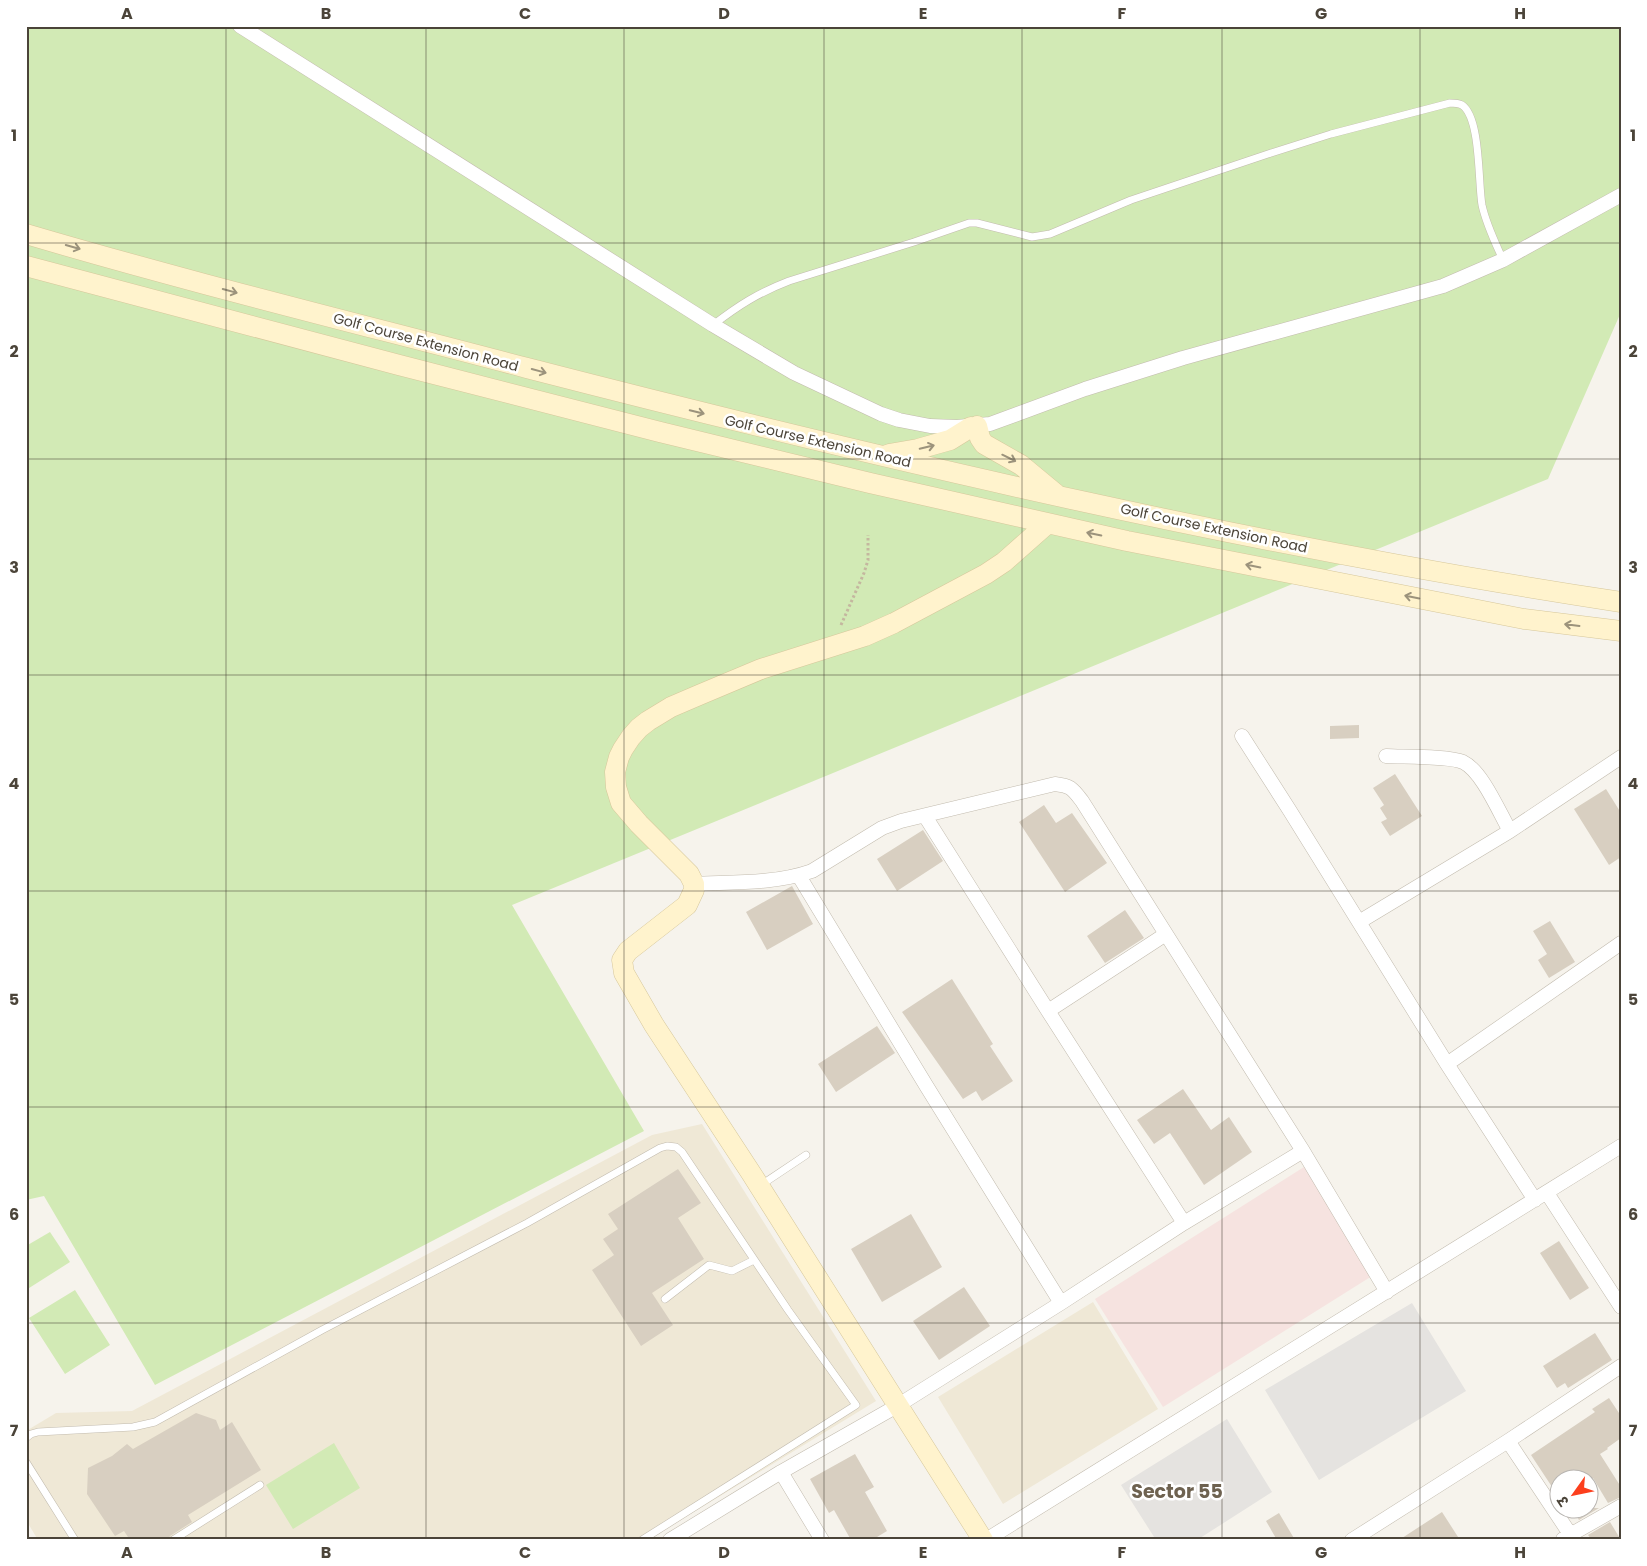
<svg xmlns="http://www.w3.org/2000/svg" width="1647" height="1566" viewBox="0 0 1647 1566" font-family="Poppins,'Noto Sans Devanagari',sans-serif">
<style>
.education{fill:#efe8d6}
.medical{fill:#f6e3e0}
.green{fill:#d2eab5}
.parking{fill:#e5e3e0}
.building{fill:#d8cfc1}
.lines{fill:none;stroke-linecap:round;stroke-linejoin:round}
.lane-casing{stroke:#c2bbae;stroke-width:8}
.street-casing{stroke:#c2bbae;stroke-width:15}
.secondary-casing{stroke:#d6c79b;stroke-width:21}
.path{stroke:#c4b79f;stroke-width:3;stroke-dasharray:2.5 2.5;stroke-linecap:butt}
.lane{stroke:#fff;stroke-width:7}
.street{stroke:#fff;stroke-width:14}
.secondary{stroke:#fff3cd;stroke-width:20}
.oneway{stroke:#9c937c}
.grid{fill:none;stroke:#4b4439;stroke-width:1;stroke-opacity:0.55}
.labels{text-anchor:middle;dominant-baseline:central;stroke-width:5;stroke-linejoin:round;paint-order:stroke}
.street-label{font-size:14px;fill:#4b4439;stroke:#fff}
.district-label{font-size:19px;font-weight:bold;fill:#6e6250;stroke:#fff}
.neatline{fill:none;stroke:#4b4439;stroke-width:2}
.grid-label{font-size:16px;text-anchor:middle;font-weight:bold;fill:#4b4439}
</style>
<rect width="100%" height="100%" fill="#f6f3ec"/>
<path class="education" d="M702,1124L876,1401L648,1540H38L26,1520V1431L56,1413L132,1411L652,1135Z
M1093,1302L1158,1409L1003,1504L938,1397Z"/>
<path class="medical" d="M1304,1167L1372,1276L1163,1407L1095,1299Z"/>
<path class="green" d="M26,26H1621V312L1548,479L512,905L644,1131L155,1385L44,1196L26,1200Z
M50,1232L70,1262L26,1290V1246Z
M75,1290L110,1345L65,1374L29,1318Z
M334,1443L360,1488L293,1529L266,1485Z"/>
<path class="parking" d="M1412,1303L1466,1391L1319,1480L1265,1390Z
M1227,1419L1272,1492L1197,1540H1156L1121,1485Z"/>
<path class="building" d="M1359,725V738L1330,739V726Z
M1395,774L1422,816L1390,836L1381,822L1387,819L1380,808L1384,805L1373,788Z
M1606,789L1621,813V857L1609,865L1574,809Z
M1044,805L1056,823L1072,813L1107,863L1065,892L1019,822Z
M923,830L943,861L897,891L877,859Z
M792,886L813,924L767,950L746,912Z
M1125,910L1144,938L1105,963L1087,936Z
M1550,921L1575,962L1549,978L1538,960L1547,954L1533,931Z
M952,979L993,1044L990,1046L1013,1081L982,1101L976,1091L963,1099L902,1012Z
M877,1026L895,1053L836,1092L818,1064Z
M1183,1089L1211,1130L1229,1117L1252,1152L1204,1185L1170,1133L1154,1144L1137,1120Z
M678,1169L701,1203L678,1218L704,1259L652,1293L673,1325L641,1346L592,1270L614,1255L603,1239L618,1229L608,1214Z
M911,1214L942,1267L882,1302L851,1249Z
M1559,1241L1589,1288L1570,1300L1540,1253Z
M964,1287L990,1326L939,1360L913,1321Z
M1595,1333L1612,1360L1568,1388L1565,1383L1557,1388L1543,1366Z
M1609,1398L1621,1416V1438L1607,1448L1608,1449L1600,1454L1621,1487V1497L1608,1503L1593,1478H1560V1499L1531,1455L1595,1412L1592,1409Z
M196,1413L216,1420L220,1430L232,1422L261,1470L188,1515L192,1522L170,1536L168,1540H130L124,1531L115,1536L87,1494L88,1468L112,1456L127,1444L133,1449Z
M855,1454L874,1487L865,1492L887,1531L872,1540H851L834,1510L829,1513L810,1479Z
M1572,1508H1599L1579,1520Z
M1442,1512L1460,1540H1399Z
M1279,1513L1295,1540H1277L1266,1521Z
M1610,1522L1621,1540H1592L1588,1535Z"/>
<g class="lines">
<g class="lane-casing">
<path id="lane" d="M713,325C739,305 758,293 789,281L914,242L969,223H977L1032,237L1050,234L1131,200L1268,154L1331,134L1450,103C1454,103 1458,103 1462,105C1481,118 1478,183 1482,205C1486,224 1495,242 1503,260
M761,1185L806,1155
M665,1299L709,1265L732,1271L754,1260
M26,1438L31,1434L38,1432L133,1427L155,1422L322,1330L527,1223L660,1148L667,1146L676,1147L682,1152L788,1310L856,1405L642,1540
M26,1462L75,1540
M173,1540L260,1485"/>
</g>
<g class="street-casing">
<path id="street" d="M240,26L713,325L794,373L881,414L899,420L930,426L957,427L990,424L1085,389L1183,358L1443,286L1503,260L1621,195
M1242,736L1290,811L1447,1064L1535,1200
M1386,756C1403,757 1449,756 1463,762C1482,771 1499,812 1510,831
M925,816L1048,1011L1184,1223
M799,876L927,1087L1061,1303
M694,884C733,882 775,884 812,871L882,828L901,821L1055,784C1071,786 1072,788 1082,801L1303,1151L1387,1292
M1359,922L1510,831L1621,757
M1048,1011L1166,934
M1447,1064L1621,943
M1547,1193L1621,1307
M1508,1441L1574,1540
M781,1472L822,1540
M1563,1539L1621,1506
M670,1540L781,1472L897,1406L1061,1303L1184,1223L1303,1151
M986,1540L1621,1146
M1352,1540L1508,1441L1621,1366"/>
</g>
<g class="secondary-casing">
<path id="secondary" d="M26,234C192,283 360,324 527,368C888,461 1252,546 1621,602
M26,266L399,365L660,432L870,483L1127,541L1524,619L1621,631
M977,426L980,438L984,444L1021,465L1056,494
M889,454L918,449L950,440L971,427
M983,1540L751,1173L654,1025L624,973L622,960L628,951L687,905L694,890V884L689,874L639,824L621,803L616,787L615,772L619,757L623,749L631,737L639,728L648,721L671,707L699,695L761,669L865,636L894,623L986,574L1004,562L1047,524"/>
</g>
<path class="path" d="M841,625L864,573L868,560V535"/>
<use href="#lane" class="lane"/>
<use href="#street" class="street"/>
<use href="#secondary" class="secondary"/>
</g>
<defs><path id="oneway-shaft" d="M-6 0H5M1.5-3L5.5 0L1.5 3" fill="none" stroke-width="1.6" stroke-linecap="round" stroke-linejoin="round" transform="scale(1.25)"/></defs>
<g class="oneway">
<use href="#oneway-shaft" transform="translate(73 247) rotate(16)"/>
<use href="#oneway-shaft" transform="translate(230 291) rotate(15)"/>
<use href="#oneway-shaft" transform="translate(539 371) rotate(15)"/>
<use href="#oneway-shaft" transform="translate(697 412) rotate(14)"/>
<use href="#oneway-shaft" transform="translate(927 447) rotate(-13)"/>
<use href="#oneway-shaft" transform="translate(1009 458) rotate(26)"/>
<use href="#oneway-shaft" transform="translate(1094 534) rotate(-168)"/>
<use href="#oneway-shaft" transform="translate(1253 566) rotate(-169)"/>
<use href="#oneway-shaft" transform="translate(1412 597) rotate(-169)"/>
<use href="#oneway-shaft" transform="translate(1572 625) rotate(-173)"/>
</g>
<path class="grid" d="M226,26V1540M426,26V1540M624,26V1540M824,26V1540M1022,26V1540M1222,26V1540M1420,26V1540M26,243H1621M26,459H1621M26,675H1621M26,891H1621M26,1107H1621M26,1323H1621"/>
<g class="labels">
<g class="street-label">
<text transform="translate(426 342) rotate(15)">Golf Course Extension Road</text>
<text transform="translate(818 441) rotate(13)">Golf Course Extension Road</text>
<text transform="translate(1214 528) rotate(12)">Golf Course Extension Road</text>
</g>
<g class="district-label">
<text x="1177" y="1491">Sector 55</text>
</g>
</g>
<rect width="1647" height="1566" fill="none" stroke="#ffffff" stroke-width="55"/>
<g transform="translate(1574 1494) rotate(237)"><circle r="24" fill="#ffffff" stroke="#b7b4b0"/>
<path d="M0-4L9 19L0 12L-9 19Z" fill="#fc3f1d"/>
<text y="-8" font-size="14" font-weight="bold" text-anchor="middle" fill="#4b4439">उ</text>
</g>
<rect x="28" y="28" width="1592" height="1510" class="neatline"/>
<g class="grid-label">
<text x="127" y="19">A</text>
<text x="326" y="19">B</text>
<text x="525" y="19">C</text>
<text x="724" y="19">D</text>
<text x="923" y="19">E</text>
<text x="1122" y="19">F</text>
<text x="1321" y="19">G</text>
<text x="1520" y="19">H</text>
<text x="14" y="141">1</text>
<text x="1633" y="141">1</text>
<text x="14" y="357">2</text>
<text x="1633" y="357">2</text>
<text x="14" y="573">3</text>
<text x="1633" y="573">3</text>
<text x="14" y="789">4</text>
<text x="1633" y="789">4</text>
<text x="14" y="1005">5</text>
<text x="1633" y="1005">5</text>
<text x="14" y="1220">6</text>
<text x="1633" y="1220">6</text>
<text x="14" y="1436">7</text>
<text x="1633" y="1436">7</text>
<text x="127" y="1558">A</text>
<text x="326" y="1558">B</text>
<text x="525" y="1558">C</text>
<text x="724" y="1558">D</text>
<text x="923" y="1558">E</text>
<text x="1122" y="1558">F</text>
<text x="1321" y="1558">G</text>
<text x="1520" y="1558">H</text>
</g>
</svg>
